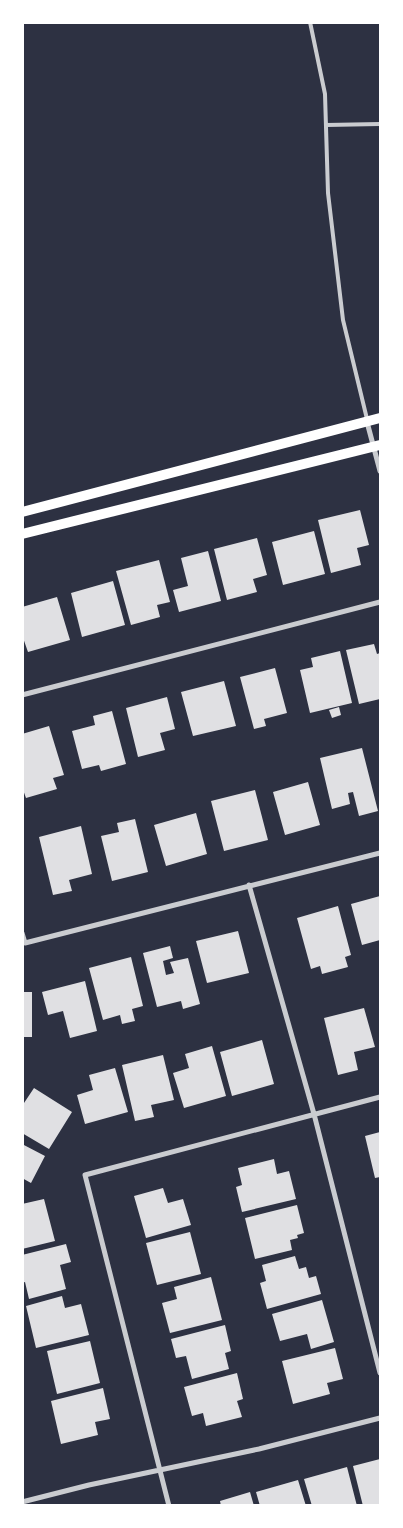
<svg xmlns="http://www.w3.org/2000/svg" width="403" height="1528" viewBox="0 0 403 1528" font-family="Manrope,sans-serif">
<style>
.building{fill:#e0e0e3}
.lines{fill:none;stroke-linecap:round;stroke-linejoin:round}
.service{stroke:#caccd0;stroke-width:4}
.minor{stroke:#caccd0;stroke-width:5}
.secondary{stroke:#fff;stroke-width:10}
</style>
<rect width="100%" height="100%" fill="#2d3142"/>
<path class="building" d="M360,510L369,545L357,548L361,565L331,573L318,520Z
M314,531L325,574L283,585L272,542Z
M257,538L267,575L253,579L257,592L227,600L214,549Z
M208,551L221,601L179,612L173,590L188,586L181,558Z
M159,560L170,602L157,605L160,617L131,625L116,571Z
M113,581L125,625L82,637L71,593Z
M57,597L70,640L28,652L22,635V607Z
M374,644L377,654L380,653V699L359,704L346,650Z
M340,651L352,703L310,713L300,670L313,667L311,658Z
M275,668L287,713L264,719L266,726L254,729L240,677Z
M224,681L236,726L193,736L181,692Z
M167,697L175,729L160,733L165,750L138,757L126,708Z
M339,707L341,715L332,718L329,710Z
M112,711L126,764L101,771L99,765L82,769L72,731L95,725L93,716Z
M49,726L64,775L53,778L57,789L26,798L22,787V734Z
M362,748L378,811L359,816L353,792L348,793L350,804L332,809L320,758Z
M308,782L320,825L285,835L273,792Z
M255,790L268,840L224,851L211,801Z
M196,813L207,854L166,866L154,825Z
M135,819L148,872L112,881L101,836L119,832L117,823Z
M81,826L92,874L69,880L72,891L53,895L39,837Z
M380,896V940L362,945L351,904Z
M338,906L351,955L345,957L348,967L322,974L320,966L311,969L297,918Z
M238,931L249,973L207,983L196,941Z
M170,946L173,958L163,961L166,975L174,973L170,962L188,958L200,1004L183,1009L181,1001L157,1007L143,953Z
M131,957L143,1006L132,1009L135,1021L122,1024L120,1015L103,1020L89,968Z
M85,981L97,1031L70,1038L63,1011L48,1015L42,992Z
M22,992H32V1037H22Z
M364,1008L375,1047L354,1052L358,1070L338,1075L324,1018Z
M262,1040L274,1084L232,1096L220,1052Z
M212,1046L226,1096L184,1108L173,1073L189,1068L185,1054Z
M163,1055L174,1100L151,1105L154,1117L135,1121L122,1065Z
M115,1068L128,1112L85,1124L77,1095L93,1090L89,1075Z
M34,1088L72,1112L49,1149L22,1133V1106Z
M380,1132V1177L375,1178L365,1136Z
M22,1144L45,1156L31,1183L22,1178Z
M274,1159L277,1174L289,1171L296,1199L242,1212L236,1187L242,1185L238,1168Z
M163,1188L168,1203L183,1199L191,1225L146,1238L134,1196Z
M44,1199L55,1241L22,1249V1204Z
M297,1205L304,1233L297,1235L298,1238L290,1240L292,1250L255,1259L245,1218Z
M190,1232L201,1274L157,1285L146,1243Z
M66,1244L71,1262L60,1265L66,1289L29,1299L25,1282L22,1283V1255Z
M295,1256L299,1269L306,1267L309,1278L316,1276L321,1294L267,1309L260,1283L266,1281L262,1265Z
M211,1277L222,1320L170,1333L162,1303L177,1299L174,1287Z
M62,1296L65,1308L81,1304L89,1335L36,1348L26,1306Z
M322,1300L334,1342L311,1349L307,1334L280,1341L272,1314Z
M225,1325L231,1351L225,1353L229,1369L192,1379L186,1356L176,1358L171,1339Z
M90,1341L100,1383L57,1394L47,1351Z
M335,1348L343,1379L327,1383L330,1394L293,1404L282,1361Z
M237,1373L243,1399L237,1401L242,1417L206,1426L203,1413L192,1416L184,1387Z
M103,1388L110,1419L95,1422L98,1435L61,1444L51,1401Z
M380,1459V1506H363L353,1466Z
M347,1467L357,1506H312L304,1479Z
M298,1480L306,1506H260L256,1492Z
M250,1492L254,1506H221L220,1501Z"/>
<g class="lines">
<path class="service" d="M310,22L325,94L328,193L343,320L367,419
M326,125L380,124"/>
<path class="minor" d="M367,422L380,471
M22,695L380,602
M249,885L314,1114L380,1373
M22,933L25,943L380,853
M22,1502L89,1485L259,1449L380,1418
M169,1506L85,1175L380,1097"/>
<path class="secondary" d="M22,512L380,418
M22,534L380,445"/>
</g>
<rect width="403" height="1528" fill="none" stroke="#ffffff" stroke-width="48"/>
</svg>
